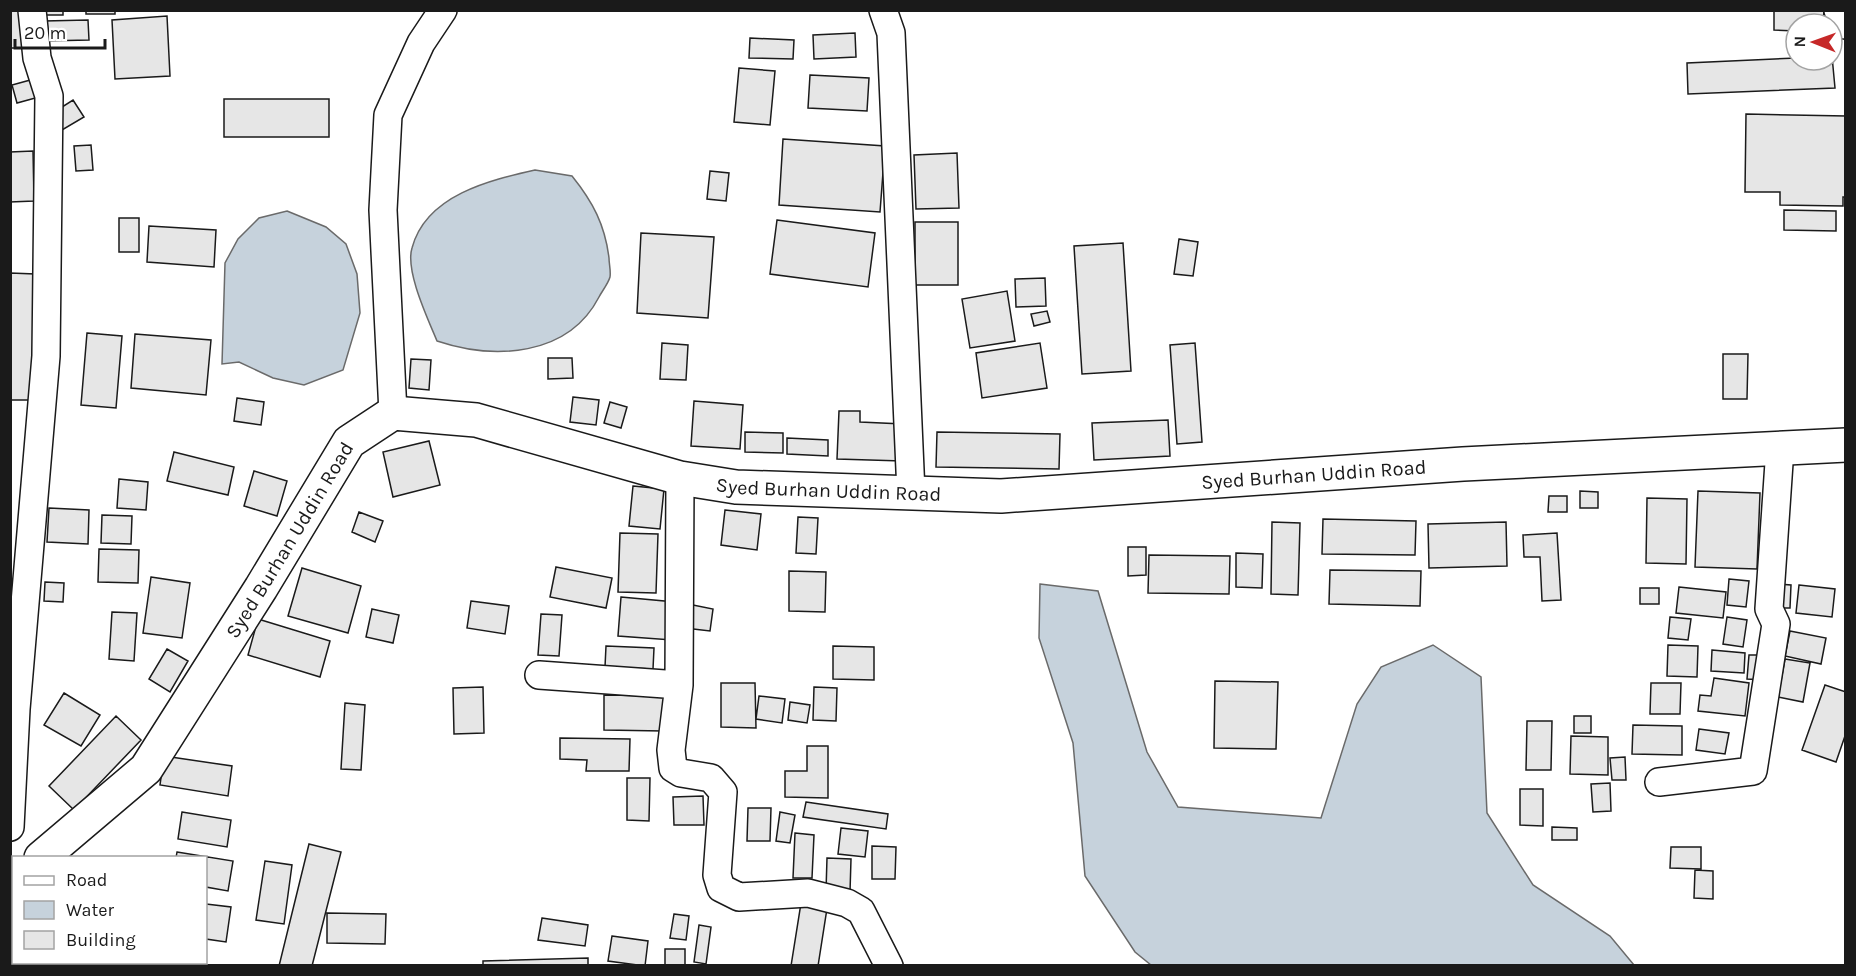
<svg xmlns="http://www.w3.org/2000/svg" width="1856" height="976" viewBox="0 0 1856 976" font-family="Karla,sans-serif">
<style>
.water{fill:#c6d2dc;stroke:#6a6a6a;stroke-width:1.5}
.building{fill:#e6e6e6;stroke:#1a1a1a;stroke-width:1.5}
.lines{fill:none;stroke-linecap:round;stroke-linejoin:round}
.minor-casing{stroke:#1a1a1a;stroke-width:30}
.tertiary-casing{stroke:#1a1a1a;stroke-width:36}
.minor{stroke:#fff;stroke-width:27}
.tertiary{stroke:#fff;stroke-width:33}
.labels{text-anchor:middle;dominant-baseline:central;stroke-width:4.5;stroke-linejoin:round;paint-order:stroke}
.street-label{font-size:20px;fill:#1a1a1a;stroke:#fff}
</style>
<rect width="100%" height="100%" fill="#fff"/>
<path class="water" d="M535,170L572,176C593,202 605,225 609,258C609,264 611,271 610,277C608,284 602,291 599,297C568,357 494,360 437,341C428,319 405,271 412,248C426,195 490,180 535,170Z
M287,211L326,227L346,244L357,274L360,313L343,370L304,385L273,378L239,362L222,364L225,263L238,239L259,218Z
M1040,584L1098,591L1147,752L1178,807L1321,818L1357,704L1381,667L1433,645L1481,677L1487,813L1533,885L1610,936L1634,965H1151L1135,952L1085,876L1073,743L1039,638Z"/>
<path class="building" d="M10,10H22L23,48H10Z
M42,10H63V15H42Z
M86,10H115V14H86Z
M1774,10H1824L1823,24H1796V31L1774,30Z
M167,16L170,76L115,79L112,20Z
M88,20L89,40L44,41V21Z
M855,33L856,57L814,59L813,35Z
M750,38L794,40L793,59L749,58Z
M1832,56L1835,88L1688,94L1687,63L1796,58V60H1832Z
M739,68L775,71L770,125L734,122Z
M810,75L869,78L867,111L808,108Z
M34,79L39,97L17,103L12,85Z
M224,99H329V137H224Z
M73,100L84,117L62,130L51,114Z
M1746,114L1846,116V197H1843V206L1780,205V192H1745Z
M783,139L885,146L880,212L779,205Z
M91,145L93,170L76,171L74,146Z
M33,151L34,201L10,202V152Z
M957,153L959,208L916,209L914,155Z
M710,171L729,173L726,201L707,199Z
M1784,210L1836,211V231L1784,230Z
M119,218H139V252H119Z
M777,220L875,233L868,287L770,274Z
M915,222H958V285H915Z
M149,226L216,230L214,267L147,262Z
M641,233L714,237L708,318L637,313Z
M1179,239L1198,242L1193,276L1174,274Z
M1123,243L1131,371L1082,374L1074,246Z
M10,273L35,274L31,400H10Z
M1045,278L1046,306L1016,307L1015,279Z
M1007,291L1015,341L970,348L962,299Z
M1047,311L1050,322L1034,326L1031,314Z
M87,333L122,336L116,408L81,405Z
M135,334L211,340L206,395L131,388Z
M662,343L688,345L686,380L660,379Z
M1040,343L1047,388L982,398L976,353Z
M1195,343L1202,442L1177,444L1170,345Z
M1723,354H1748L1747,399H1723Z
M548,358H572L573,378L548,379Z
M411,359L431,360L429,390L409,388Z
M573,397L599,400L596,425L570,422Z
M237,398L264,402L261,425L234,421Z
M694,401L743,405L740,449L691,446Z
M610,402L627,407L621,428L604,423Z
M839,411H860V422L903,424L902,461L837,459Z
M1168,420L1170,456L1094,460L1092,423Z
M745,432L783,433V453L745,452Z
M937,432L1060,434L1059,469L936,467Z
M787,438L828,440V456L787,454Z
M429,441L440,485L393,497L383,452Z
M174,452L234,467L228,495L167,481Z
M254,471L287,481L277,516L244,506Z
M119,479L148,482L146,510L117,508Z
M633,486L664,489L660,529L629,526Z
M1580,491L1598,492V508H1580Z
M1698,491L1760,493L1757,569L1695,567Z
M1549,496H1567V512H1548Z
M1647,498L1687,499L1686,564L1646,563Z
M49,508L89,510L88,544L47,542Z
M725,510L761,514L757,550L721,545Z
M359,512L383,521L375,542L352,532Z
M102,515L132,516L131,544L101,543Z
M798,517L818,518L816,554L796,553Z
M1323,519L1416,521L1415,555L1322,554Z
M1272,522L1300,523L1298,595L1271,594Z
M1506,522L1507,566L1429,568L1428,524Z
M620,533L658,534L656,593L618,592Z
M1557,533L1561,600L1542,601L1540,557H1524L1523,535Z
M1128,547H1146V575L1128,576Z
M99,549L139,550L138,583L98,582Z
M1236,553L1263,554L1262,588L1236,587Z
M1149,555L1230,556L1229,594L1148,593Z
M556,567L612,578L606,608L550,597Z
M302,568L361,586L348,633L288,616Z
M1330,570L1421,571L1420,606L1329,604Z
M789,571L826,572L825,612L789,611Z
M151,577L190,583L182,638L143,633Z
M1729,579L1749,581L1746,607L1727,605Z
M45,582L64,583L63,602L44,601Z
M1777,584L1791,585L1790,608H1775Z
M1799,585L1835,589L1832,617L1796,613Z
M1679,587L1726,592L1723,618L1676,613Z
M1640,588H1659V604H1640Z
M621,597L675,602L672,640L618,636Z
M471,601L509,606L505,634L467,628Z
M688,604L713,609L710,631L685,628Z
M372,609L399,615L393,643L366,637Z
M112,612L137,613L134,661L109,659Z
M541,614L562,615L559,656L538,655Z
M1670,617L1691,619L1688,640L1668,638Z
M1727,617L1747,620L1743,647L1723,644Z
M258,619L330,641L320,677L248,655Z
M1790,631L1826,638L1821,664L1785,656Z
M1668,645L1698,646L1697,677L1667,676Z
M606,646L654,648L653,669L605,667Z
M833,646L874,647V680L833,679Z
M167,649L188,661L170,692L149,679Z
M1712,650L1745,653L1744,673L1711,671Z
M1749,655H1765L1764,680L1747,679Z
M1785,659L1810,663L1803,702L1778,697Z
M1714,678L1749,683L1745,716L1698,711L1700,695L1711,696Z
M1215,681L1278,682L1276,749L1214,748Z
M721,683H755L756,728L721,727Z
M1651,683H1681L1680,714H1650Z
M1825,685L1846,692V733L1836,762L1802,750Z
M483,687L484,733L454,734L453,688Z
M814,687L837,688L836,721L813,720Z
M64,693L100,715L81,746L44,725Z
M604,695L664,696L663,731L604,730Z
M759,696L785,699L782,723L756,719Z
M790,702L810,705L807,723L788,720Z
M345,703L365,705L361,770L341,769Z
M116,716L141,740L74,810L49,786Z
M1574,716H1591V733H1574Z
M1527,721H1552L1551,770H1526Z
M1633,725L1682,726V755L1632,754Z
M1699,729L1729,733L1725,754L1696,750Z
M1571,736L1608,737V775L1570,774Z
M560,738L630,739L629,771H586L587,760L560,759Z
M807,746H828V798L785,797V771H807Z
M164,756L232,766L228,796L160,785Z
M1625,757L1626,780H1612L1610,758Z
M627,778H650L649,821L627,820Z
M1610,783L1611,811L1593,812L1591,784Z
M1520,789H1543V826L1520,825Z
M703,796L704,825H674L673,797Z
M806,802L888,814L886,829L803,817Z
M748,808H771L770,841H747Z
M182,812L231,820L227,847L178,839Z
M780,812L795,815L790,843L776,841Z
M1552,827L1577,828V840H1552Z
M841,828L868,831L865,857L838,854Z
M795,833L814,835L812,878H793Z
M309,844L341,852L312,966H279Z
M872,846L896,847L895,879H872Z
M1671,847H1701V869L1670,868Z
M177,852L233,861L228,891L206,887V858H176Z
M827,858L851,859L850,892L826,891Z
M265,861L292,865L284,924L256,920Z
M1695,870L1713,871V899L1694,898Z
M802,897L828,902L818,966H791Z
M206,904L231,907L226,942L206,939Z
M10,907H14V962H47L49,966H10Z
M327,913L386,914L385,944L327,943Z
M674,914L689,916L686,940L670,938Z
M542,918L588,925L585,946L538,940Z
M699,925L711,927L706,964L694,962Z
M612,936L648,941L645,966L608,961Z
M665,949H685V966H665Z
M588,958V966H483V961Z"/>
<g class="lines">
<g class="minor-casing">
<path id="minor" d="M883,10L891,33L911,493
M393,413L383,210L388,115L421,43L443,10
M680,478L679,685L671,750L673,768L681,773L711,778L723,792L717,875L721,888L739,897L808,893L847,903L861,911L889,966
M539,675L679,685
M1659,782L1753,771L1776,624L1769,609L1780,448
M10,827L16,709L46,356L49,96L37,58L32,10
M59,962L60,966"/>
</g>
<g class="tertiary-casing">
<g id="tertiary">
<path d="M1841,10L1846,22"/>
<path id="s1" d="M41,858L146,769L261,588L349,442L393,413L476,420L680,478L736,487L1001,496L1463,464L1846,445"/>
<path d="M10,879L14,877"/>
</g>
</g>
<use href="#minor" class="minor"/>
<use href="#tertiary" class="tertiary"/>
</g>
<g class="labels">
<g class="street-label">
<text stroke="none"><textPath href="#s1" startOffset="1506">Syed Burhan Uddin Road</textPath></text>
<text stroke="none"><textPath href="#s1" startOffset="1020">Syed Burhan Uddin Road</textPath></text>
<text stroke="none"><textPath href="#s1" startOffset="408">Syed Burhan Uddin Road</textPath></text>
</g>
</g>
<rect width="1856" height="976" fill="none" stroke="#1a1a1a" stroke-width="24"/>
<rect x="12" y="856" width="195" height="108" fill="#ffffff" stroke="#a3a3a3" stroke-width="1.5"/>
<rect x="24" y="876" width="30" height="9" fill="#ffffff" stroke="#a3a3a3" stroke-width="1.5"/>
<text x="66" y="886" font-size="18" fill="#1a1a1a">Road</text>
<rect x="24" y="901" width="30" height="18" fill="#c6d2dc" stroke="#a3a3a3" stroke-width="1.5"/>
<text x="66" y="916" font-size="18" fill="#1a1a1a">Water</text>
<rect x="24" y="931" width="30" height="18" fill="#e6e6e6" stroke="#a3a3a3" stroke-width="1.5"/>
<text x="66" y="946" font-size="18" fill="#1a1a1a">Building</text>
<g transform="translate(1814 42) rotate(271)"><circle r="28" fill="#ffffff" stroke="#a3a3a3" stroke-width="1.5"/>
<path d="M0-4.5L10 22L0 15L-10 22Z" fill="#c62828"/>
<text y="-9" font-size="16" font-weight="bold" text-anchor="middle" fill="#1a1a1a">N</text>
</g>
<path d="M15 39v9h90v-9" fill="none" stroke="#1a1a1a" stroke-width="3"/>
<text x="24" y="39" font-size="18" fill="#1a1a1a" stroke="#ffffff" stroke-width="4.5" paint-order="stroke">20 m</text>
</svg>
